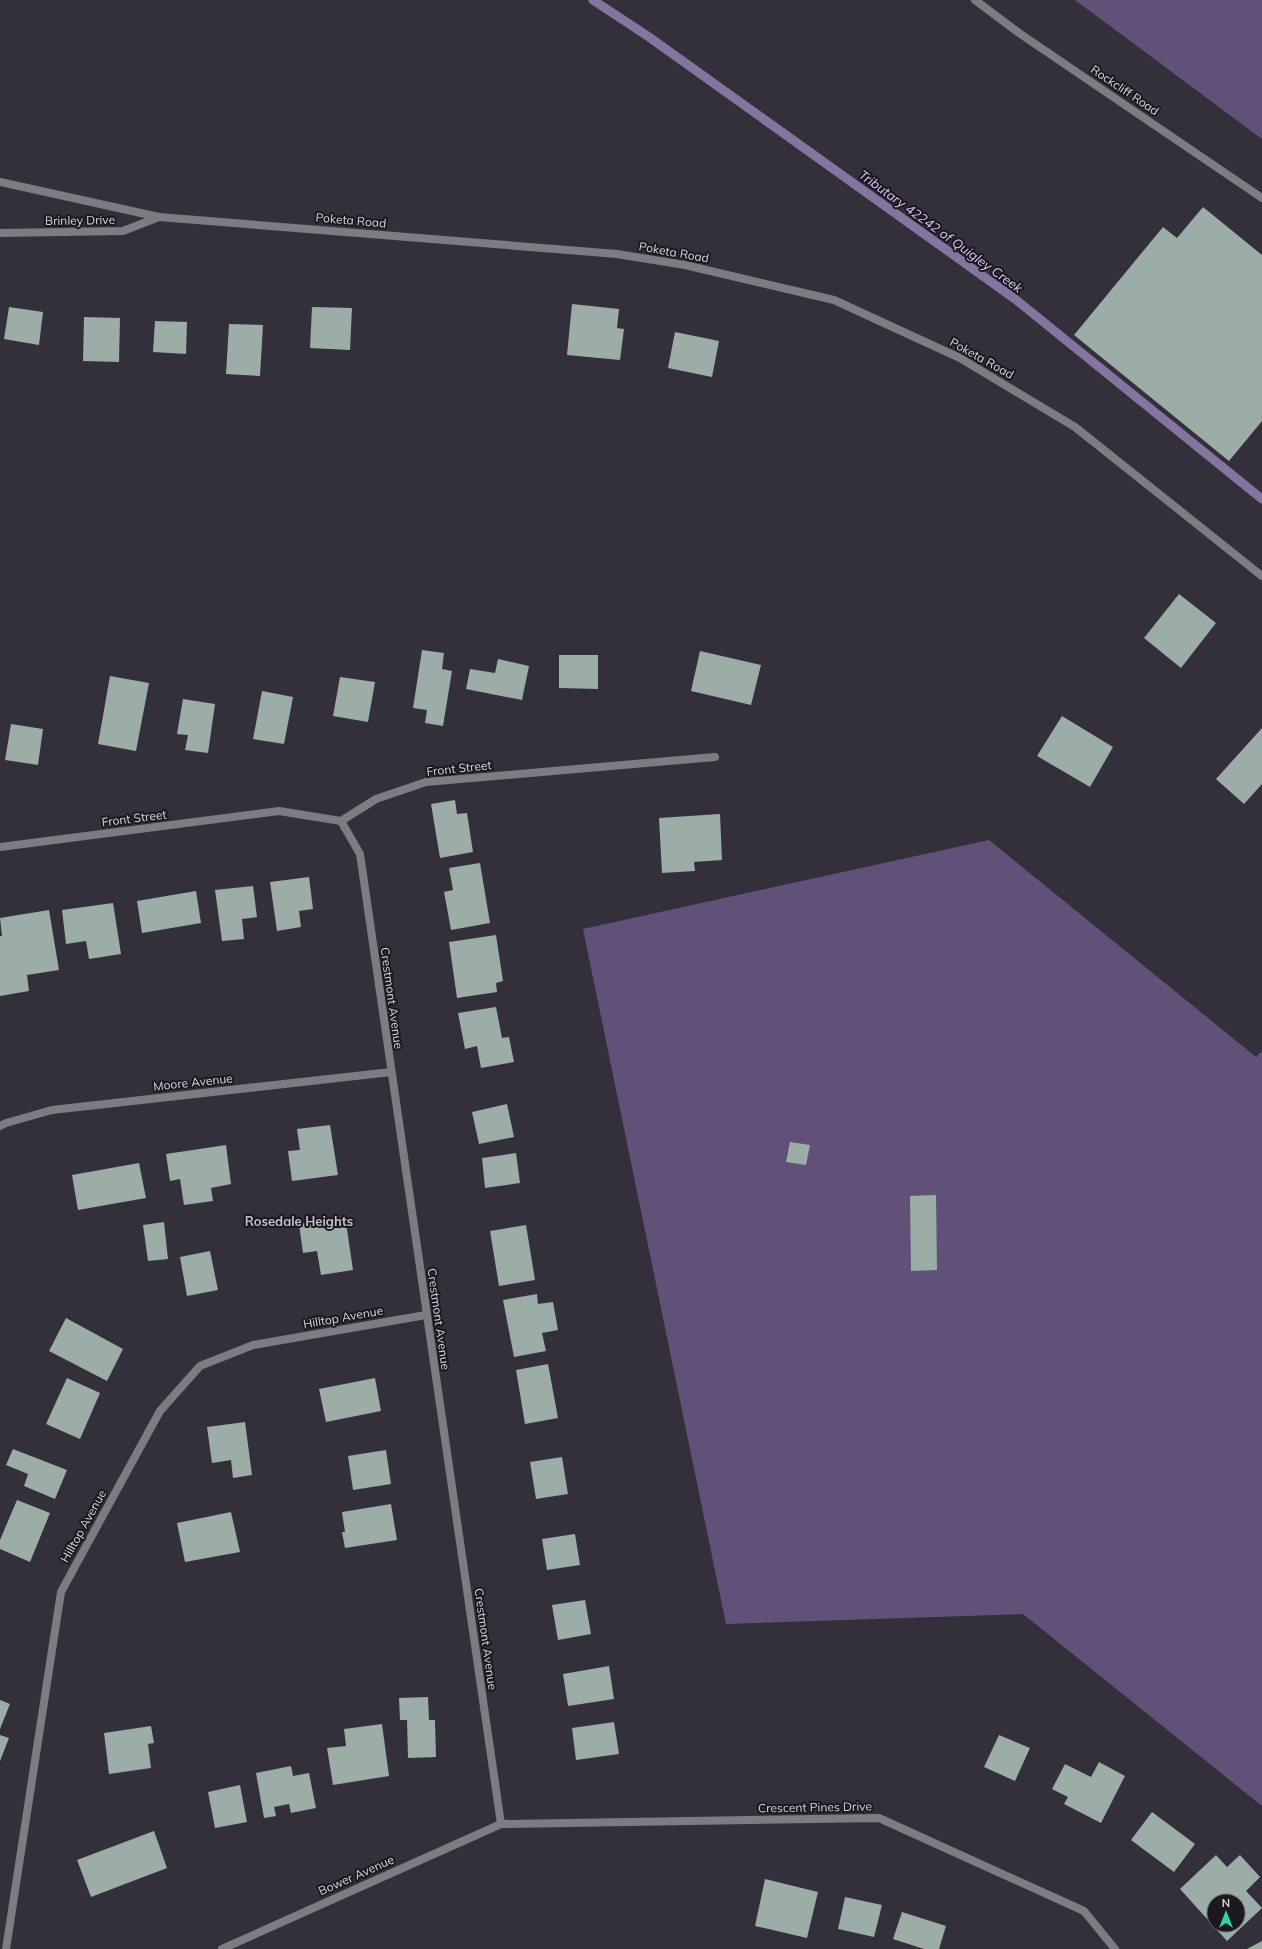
<svg xmlns="http://www.w3.org/2000/svg" width="1262" height="1949" viewBox="0 0 1262 1949" font-family="Mulish,sans-serif">
<style>
.forest{fill:#615179}
.lines{fill:none;stroke-linecap:round;stroke-linejoin:round}
.stream{stroke:#85749f;stroke-width:9}
.building{fill:#9caca6;fill-rule:evenodd}
.minor{stroke:#7e7c82;stroke-width:8}
.tertiary{stroke:#7e7c82;stroke-width:8}
.labels{text-anchor:middle;dominant-baseline:central;stroke-width:4;stroke-linejoin:round;paint-order:stroke}
.street-label{font-size:12px;fill:#d9d6de;stroke:#1b191e}
.water-label{font-size:13px;font-style:italic;fill:#dec8ff;stroke:#1b191e}
.neighbourhood-label{font-size:13px;font-weight:bold;fill:#c4bfcd;stroke:#1b191e}
</style>
<rect width="100%" height="100%" fill="#34303b"/>
<path class="forest" d="M1075,0H1262V139Z
M989,840L1256,1057L1262,1051V1806L1023,1614L726,1624L583,929Z"/>
<g class="lines">
<path class="stream" d="M593,0L649,37L1015,299L1262,499"/>
</g>
<path class="building" d="M1203,207L1262,255V421L1229,461L1074,335L1163,227L1177,238Z
M572,304L619,309L617,328L624,329L620,360L567,355Z
M9,307L43,312L39,345L4,339Z
M312,307L352,308L350,350L310,348Z
M84,317L120,318L119,362L83,361Z
M155,321L187,322L186,354L153,352Z
M229,324L263,325L260,376L226,374Z
M675,332L719,341L712,377L668,368Z
M1179,594L1216,623L1181,668L1144,638Z
M422,650L444,653L442,669L452,671L443,726L425,723L427,710L413,708Z
M700,651L761,665L751,705L691,691Z
M559,655H598V689L559,688Z
M498,659L529,666L522,700L466,689L470,669L495,673Z
M110,676L149,683L136,751L98,744Z
M340,677L375,682L368,722L333,716Z
M262,691L293,697L284,744L253,739Z
M183,699L215,704L208,753L185,750L188,735L177,734Z
M1062,716L1113,747L1090,787L1037,756Z
M11,724L43,729L38,765L5,760Z
M1262,728V784L1244,804L1216,779Z
M455,800L457,814L467,813L473,852L440,858L431,804Z
M720,814L722,860L694,862L695,871L662,873L659,818Z
M480,863L490,923L451,930L444,892L453,890L449,868Z
M309,877L313,909L299,911L301,927L277,931L270,882Z
M253,886L257,917L242,919L244,939L222,941L215,890Z
M196,891L201,923L142,933L137,901Z
M113,903L121,954L89,959L86,941L66,944L62,910Z
M49,910L59,970L27,975L29,991L0,996V936H2L0,918Z
M496,935L503,981L496,983L497,992L457,998L449,942Z
M496,1007L502,1038L509,1037L514,1062L481,1068L477,1046L465,1049L458,1013Z
M507,1104L514,1137L479,1144L472,1112Z
M330,1125L338,1175L292,1181L288,1151L300,1150L297,1129Z
M790,1142L810,1145L806,1165L786,1162Z
M226,1145L231,1184L211,1188L213,1201L184,1205L180,1179L170,1181L166,1154Z
M516,1153L520,1183L485,1188L482,1158Z
M139,1163L146,1198L78,1210L72,1175Z
M936,1195L937,1270L911,1271L910,1196Z
M345,1216L353,1270L321,1275L317,1251L303,1253L299,1224Z
M164,1222L168,1259L148,1261L143,1225Z
M526,1225L535,1280L499,1286L490,1231Z
M210,1251L218,1290L187,1296L180,1257Z
M537,1294L538,1304L553,1302L558,1330L542,1333L546,1351L514,1357L503,1300Z
M66,1318L123,1349L107,1381L49,1351Z
M548,1364L558,1418L525,1424L516,1370Z
M67,1378L100,1393L80,1439L46,1424Z
M375,1378L381,1411L326,1422L319,1389Z
M245,1422L252,1475L233,1478L231,1460L212,1463L207,1427Z
M13,1449L67,1470L55,1499L24,1486L28,1474L6,1465Z
M386,1450L391,1484L353,1490L348,1456Z
M562,1457L568,1494L536,1499L530,1462Z
M17,1500L50,1513L30,1562L0,1549V1540Z
M391,1504L397,1540L345,1548L342,1532H345L342,1512Z
M231,1512L240,1552L185,1562L177,1523Z
M575,1534L580,1565L547,1570L542,1539Z
M585,1600L591,1634L558,1640L552,1605Z
M609,1666L614,1699L568,1706L563,1674Z
M428,1697L429,1720H435L436,1757L408,1758L407,1720H400L399,1698Z
M0,1700L10,1704L0,1729Z
M614,1722L619,1754L576,1760L572,1728Z
M382,1724L389,1776L333,1785L327,1748L346,1746L344,1729Z
M151,1726L154,1743L148,1744L151,1768L109,1774L104,1733Z
M0,1735L9,1738L0,1761Z
M999,1735L1030,1748L1015,1781L984,1767Z
M1099,1762L1125,1776L1101,1823L1064,1804L1068,1797L1052,1789L1065,1764L1091,1777Z
M291,1766L293,1776L309,1773L316,1808L291,1813L289,1804L274,1807L276,1816L264,1818L256,1773Z
M240,1785L247,1822L215,1828L208,1792Z
M1152,1812L1195,1844L1174,1872L1131,1840Z
M154,1831L167,1868L91,1897L77,1860Z
M1216,1855L1227,1867L1240,1855L1260,1877L1246,1891L1262,1908L1227,1941L1180,1889ZM1214,1901H1238V1925H1214Z
M765,1879L818,1892L807,1938L755,1926Z
M845,1897L882,1905L874,1937L838,1929Z
M902,1912L946,1926L939,1949H924L893,1939Z
M1262,1941V1949H1247Z"/>
<g class="lines">
<path class="minor" d="M975,0L1019,33L1262,198
M0,233L123,231L159,217
M341,821L360,854L501,1824
M0,847L279,811L341,821L376,799L426,782L715,757
M0,1126L6,1123L52,1110L391,1072
M6,1949L61,1592L160,1411L200,1366L253,1345L426,1315
M222,1949L501,1824L879,1818L1084,1911L1115,1949"/>
<path class="tertiary" d="M0,182L159,217L617,254L685,265L834,300L960,358L1075,427L1262,576"/>
</g>
<g class="labels">
<g class="street-label">
<text transform="translate(1125 90) rotate(34)">Rockcliff Road</text>
<text transform="translate(80 220) rotate(-1)">Brinley Drive</text>
<text transform="translate(351 220) rotate(5)">Poketa Road</text>
<text transform="translate(674 252) rotate(10)">Poketa Road</text>
<text transform="translate(982 358) rotate(29)">Poketa Road</text>
<text transform="translate(459 768) rotate(-6)">Front Street</text>
<text transform="translate(134 818) rotate(-7)">Front Street</text>
<text transform="translate(392 998) rotate(82)">Crestmont Avenue</text>
<text transform="translate(193 1082) rotate(-6)">Moore Avenue</text>
<text transform="translate(343 1317) rotate(-10)">Hilltop Avenue</text>
<text transform="translate(439 1319) rotate(82)">Crestmont Avenue</text>
<text transform="translate(83 1526) rotate(-61)">Hilltop Avenue</text>
<text transform="translate(486 1639) rotate(82)">Crestmont Avenue</text>
<text transform="translate(815 1807) rotate(-1)">Crescent Pines Drive</text>
<text transform="translate(356 1875) rotate(-24)">Bower Avenue</text>
</g>
<g class="water-label">
<text transform="translate(941 231) rotate(36)">Tributary 42242 of Quigley Creek</text>
</g>
<g class="neighbourhood-label">
<text x="299" y="1221">Rosedale Heights</text>
</g>
</g>
<g transform="translate(1226 1913)"><circle r="19" fill="#1b191e" stroke="#67656b"/>
<path d="M0-3L7 15L0 10L-7 15Z" fill="#2bd5ac"/>
<text y="-6" font-size="11" font-weight="bold" text-anchor="middle" fill="#d9d6de">N</text>
</g>
</svg>
